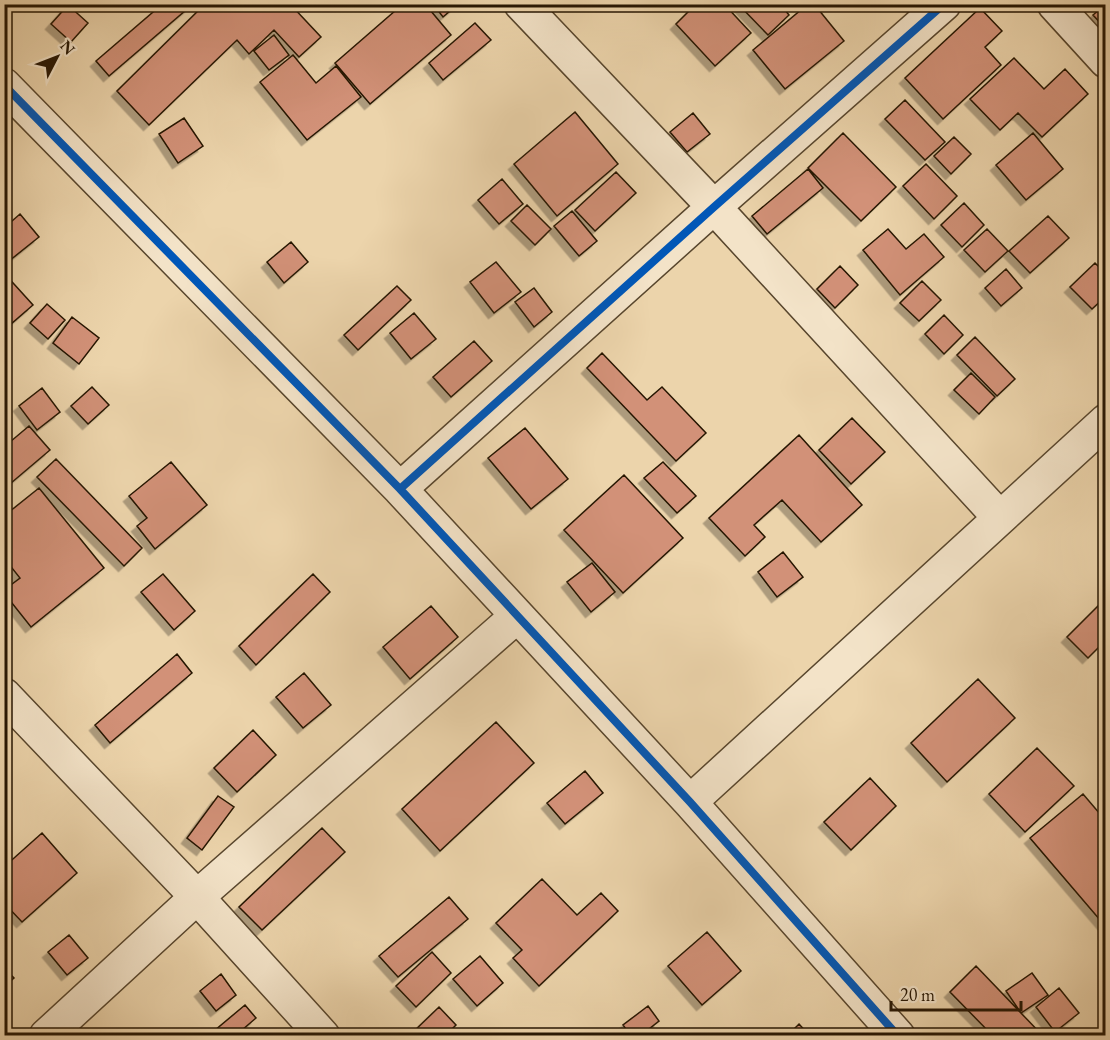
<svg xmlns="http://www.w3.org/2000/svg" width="1110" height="1040" viewBox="0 0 1110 1040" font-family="'EB Garamond',serif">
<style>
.building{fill:#d29178;stroke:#261603;stroke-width:1.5;filter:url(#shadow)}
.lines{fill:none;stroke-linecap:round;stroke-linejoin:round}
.minor-casing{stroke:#58462d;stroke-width:36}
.minor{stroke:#f3e3c8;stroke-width:33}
.cycleway-casing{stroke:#f3e3c8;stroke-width:11}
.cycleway{stroke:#0057b8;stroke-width:8}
</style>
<defs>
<filter id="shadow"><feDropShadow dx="-5.5" dy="5.5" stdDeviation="0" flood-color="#0004"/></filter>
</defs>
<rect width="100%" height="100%" fill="#ecd4ab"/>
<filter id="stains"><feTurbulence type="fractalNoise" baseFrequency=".00333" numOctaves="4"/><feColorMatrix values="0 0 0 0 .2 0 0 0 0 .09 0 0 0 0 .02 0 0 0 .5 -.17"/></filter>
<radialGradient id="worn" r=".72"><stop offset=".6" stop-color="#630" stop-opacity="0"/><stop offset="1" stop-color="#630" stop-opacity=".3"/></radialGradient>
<path class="building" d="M159,4H193L109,76L96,61L160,6Z
M205,4H290L321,37L299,57L274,30L249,54L237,40L149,125L117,91Z
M403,4H425L451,35L370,104L335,63Z
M433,4H458L443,17Z
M696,4H724L751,33L715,66L676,24Z
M738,4H780L789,15L768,35Z
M808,4H814L844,41L785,89L753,50Z
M1106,4V29L1093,15Z
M68,5L88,23L71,42L51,24Z
M980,8L1002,31L985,47L1001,65L943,119L905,78Z
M475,23L491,40L443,80L429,63Z
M274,35L289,55L269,70L254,51Z
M293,55L316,83L336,66L361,97L307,140L260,82Z
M1014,58L1044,89L1065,69L1088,94L1042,137L1018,113L1000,130L970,99Z
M905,100L945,142L925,160L885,119Z
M575,112L618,164L557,216L514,164Z
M693,113L710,134L687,152L670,132Z
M184,118L203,146L178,163L159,134Z
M843,133L896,187L861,221L808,168Z
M1033,133L1063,169L1026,200L996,165Z
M954,137L971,154L951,174L934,156Z
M926,164L957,196L934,219L903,186Z
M808,169L823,188L767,234L752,216Z
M616,172L636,193L595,231L575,210Z
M502,179L523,204L499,224L478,200Z
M964,203L984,225L962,247L941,225Z
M527,205L551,229L535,245L511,221Z
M572,211L597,241L579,256L554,226Z
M20,214L39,237L4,265V228Z
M1048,216L1069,238L1030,273L1009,251Z
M888,229L906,249L924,234L944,257L900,295L863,250Z
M987,229L1008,251L985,272L964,250Z
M291,242L308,262L284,283L267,262Z
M496,262L521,292L494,313L470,282Z
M1095,263L1106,274V296L1092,309L1070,287Z
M840,266L858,285L835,308L817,289Z
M1006,269L1022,288L1001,306L985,288Z
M4,273L33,305L4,330Z
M922,281L941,300L919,321L900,303Z
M397,286L411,300L358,350L344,335Z
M534,288L552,312L534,327L515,302Z
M47,304L65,320L48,339L30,323Z
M414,313L436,339L411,359L390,333Z
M944,315L963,335L944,354L925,334Z
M72,317L99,338L79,364L53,343Z
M975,337L1015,379L997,396L957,355Z
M474,341L492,361L451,397L433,377Z
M602,353L647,400L662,387L706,433L676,461L587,368Z
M971,373L995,397L979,414L954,390Z
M92,387L109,405L88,424L71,406Z
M42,388L60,412L37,430L19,406Z
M852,418L885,452L851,484L819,450Z
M29,426L50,450L4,489V447Z
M525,428L568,479L531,509L488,458Z
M799,435L862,505L821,542L782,500L754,525L765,537L745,556L709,518Z
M56,459L142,548L124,566L37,477Z
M171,462L207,505L155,549L137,526L147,518L129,496Z
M663,462L696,496L677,513L644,478Z
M624,475L683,538L623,593L564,530Z
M39,488L104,568L31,627L4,593V590L20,578L4,558V516Z
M783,552L803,577L777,597L758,572Z
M592,563L615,592L591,612L567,582Z
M163,574L195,611L174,630L141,592Z
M313,574L330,592L256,665L239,646Z
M1106,598V640L1088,658L1067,637Z
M431,606L458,637L410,679L383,647Z
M177,654L192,673L110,743L95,725Z
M304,673L331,705L303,728L276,697Z
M978,679L1015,718L947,782L911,743Z
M496,722L534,763L440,851L402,809Z
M253,730L276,755L237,792L214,768Z
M1037,748L1074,786L1025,832L989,794Z
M585,771L603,793L565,824L547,803Z
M870,778L896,806L851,850L824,822Z
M1083,794L1106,821V927L1030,838Z
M218,796L234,807L202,850L187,838Z
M322,828L345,852L262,930L239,907Z
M42,833L77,873L22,922L4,903V867Z
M542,879L577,915L601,893L618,911L539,986L513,958L522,950L496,923Z
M449,897L468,919L398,977L379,956Z
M707,932L741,971L702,1005L668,966Z
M69,935L88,958L67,975L48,952Z
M432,952L451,973L416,1007L396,986Z
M480,956L503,983L477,1006L453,979Z
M976,966L1043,1036H993L950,992Z
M4,968L14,978L4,987Z
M1032,973L1048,995L1021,1013L1006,991Z
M221,974L236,995L216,1011L200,991Z
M1059,988L1079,1013L1055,1032L1036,1007Z
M245,1005L256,1018L235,1036H208Z
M648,1006L659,1021L640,1036H631L623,1025Z
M439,1007L456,1025L445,1036H409Z
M799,1024L810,1036H787Z"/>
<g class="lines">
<g class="minor-casing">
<path id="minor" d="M521,4L714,207L1000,518
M1054,4L1106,61
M4,85L400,489L690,802L898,1036
M400,489L714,207L944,4
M4,695L197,897L323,1036
M690,802L1106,421
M46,1036L197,897L517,616"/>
</g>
<use href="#minor" class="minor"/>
<g class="cycleway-casing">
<path id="cycleway" d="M4,85L400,489L690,802L898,1036
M400,489L714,207L944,4"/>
</g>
<use href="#cycleway" class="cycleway"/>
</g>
<rect width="1110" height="1040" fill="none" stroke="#ecd4ab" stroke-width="24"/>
<rect x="6" y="6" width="1098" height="1028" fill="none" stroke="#261603" stroke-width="3"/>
<rect x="12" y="12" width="1086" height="1016" fill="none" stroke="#261603" stroke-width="1.5"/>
<g transform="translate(57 57) rotate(48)" stroke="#f3e3c8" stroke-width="4.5" paint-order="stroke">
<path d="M0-4.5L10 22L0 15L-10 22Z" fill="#261603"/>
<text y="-9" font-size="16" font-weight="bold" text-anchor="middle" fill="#261603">N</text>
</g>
<path d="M891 1001v9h130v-9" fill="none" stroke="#261603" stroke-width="3"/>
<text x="900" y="1001" font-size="18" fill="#261603" stroke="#f3e3c8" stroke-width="4.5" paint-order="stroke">20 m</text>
<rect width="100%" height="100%" filter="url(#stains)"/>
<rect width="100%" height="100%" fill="url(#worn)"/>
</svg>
